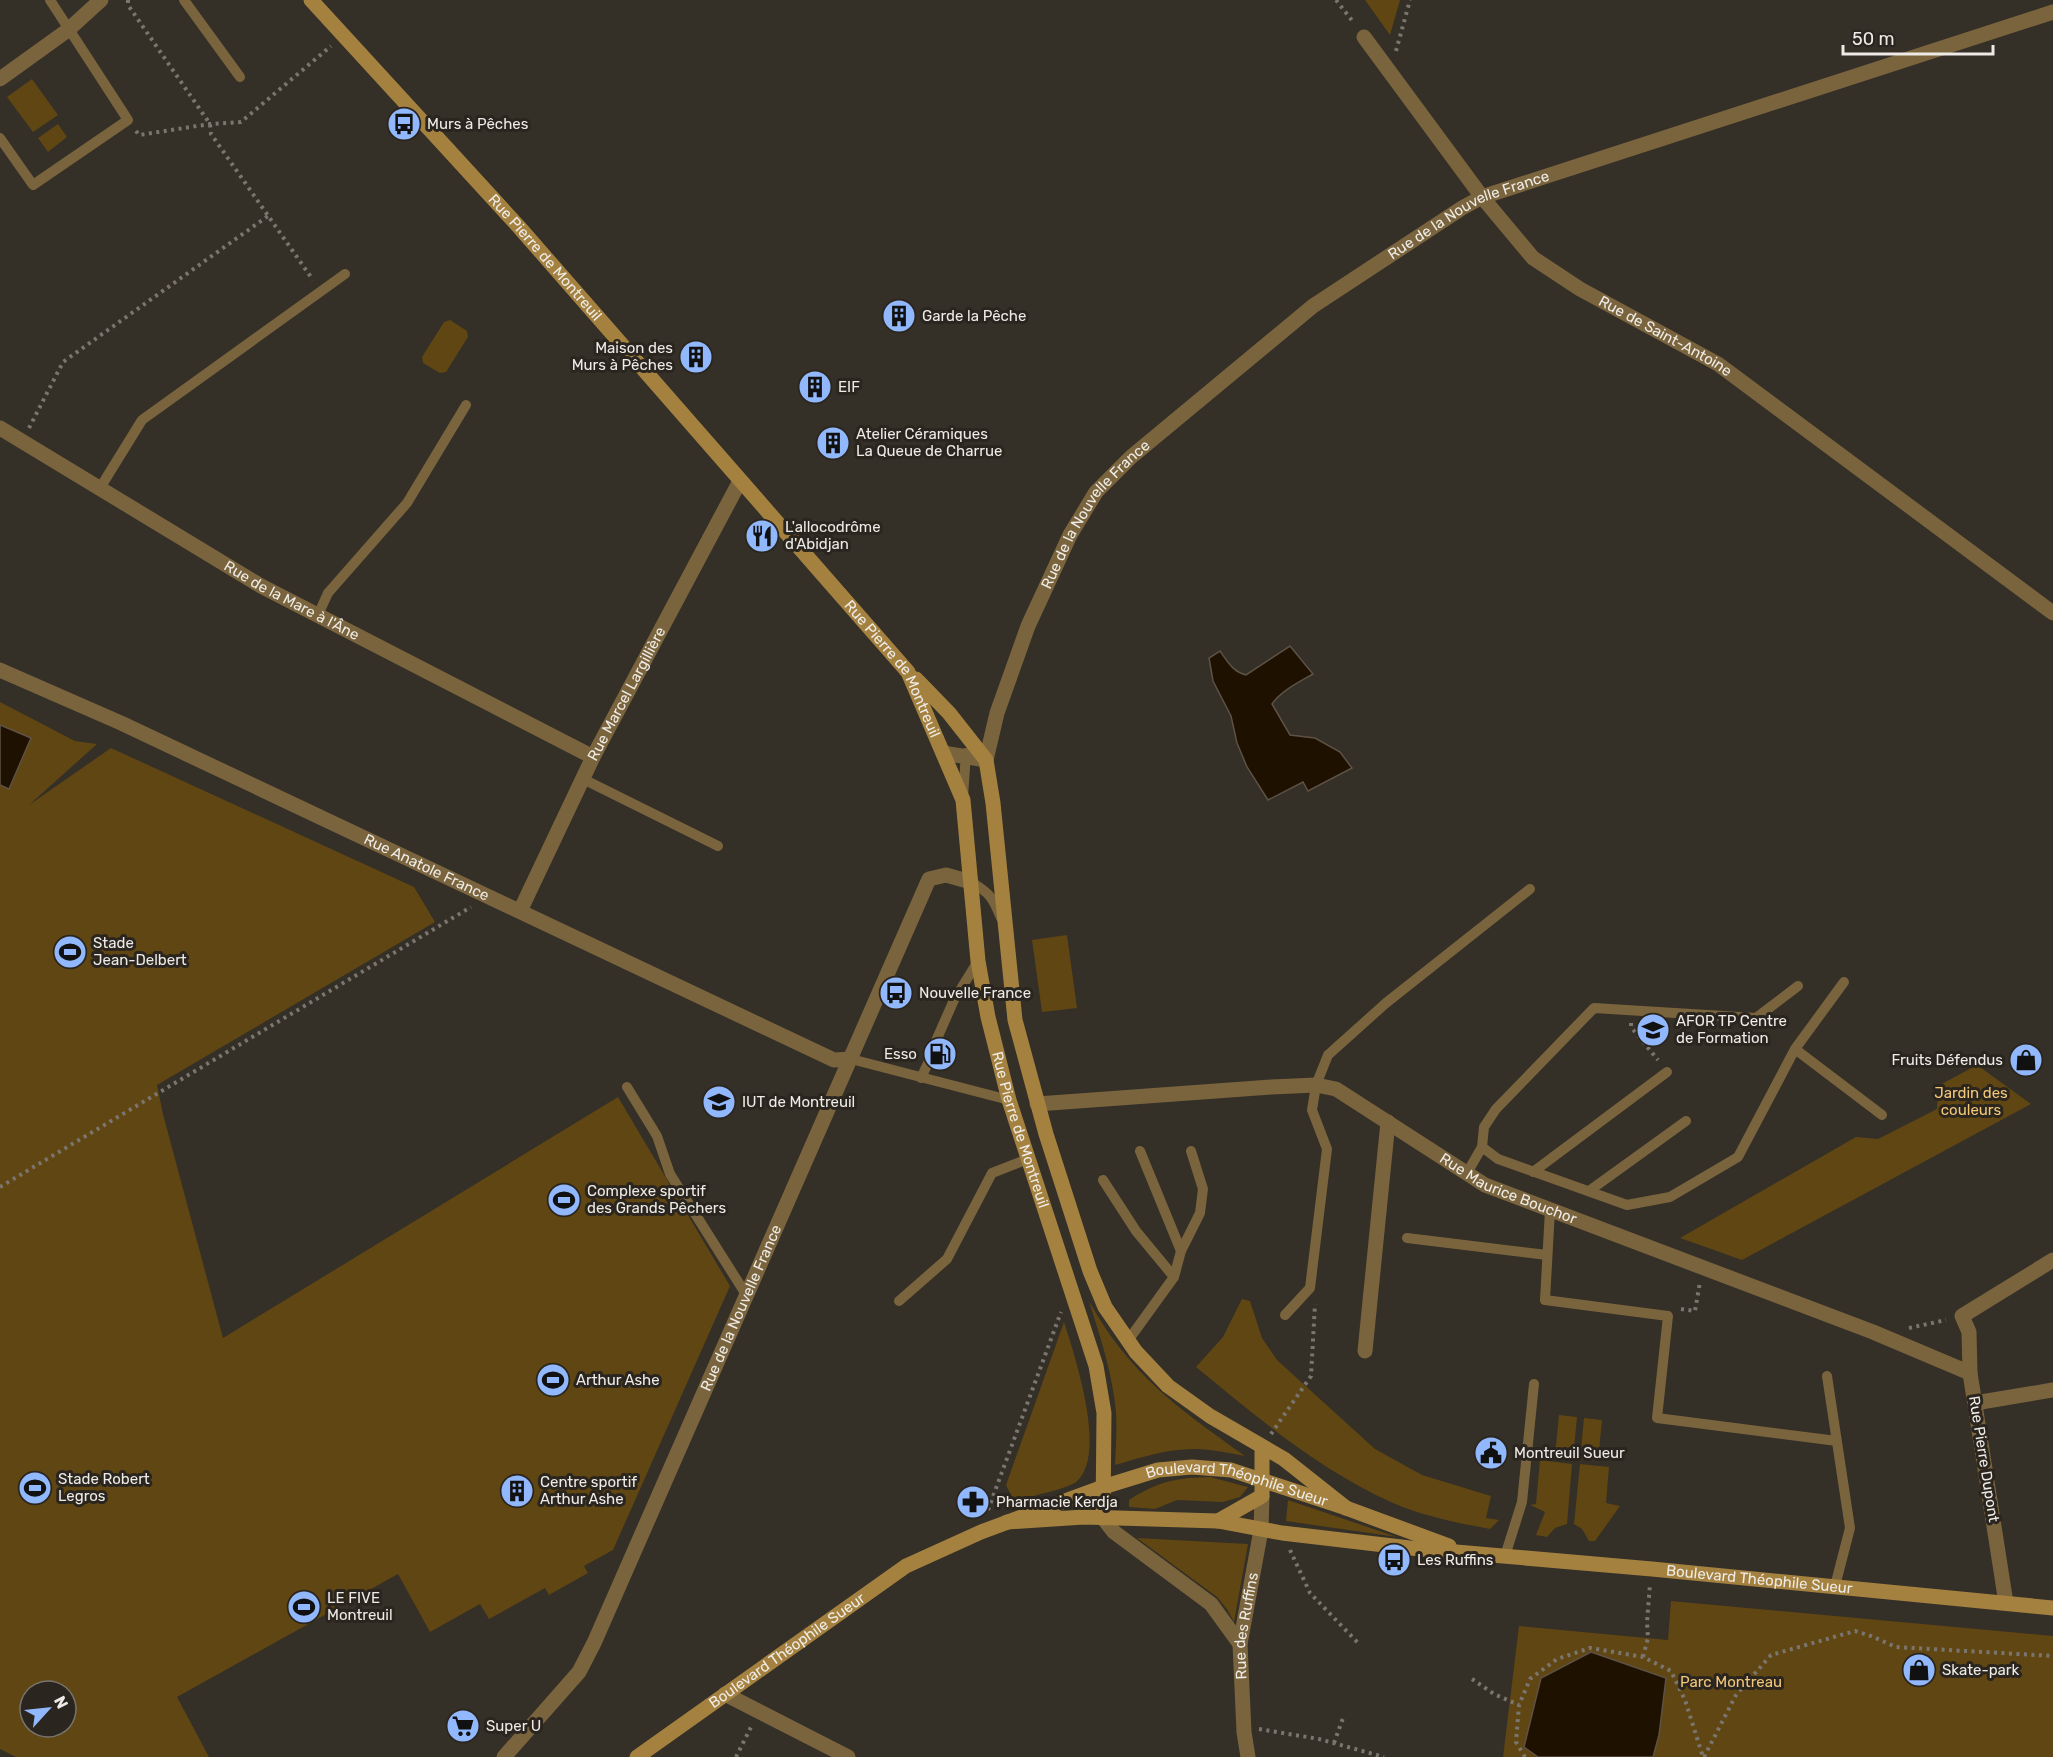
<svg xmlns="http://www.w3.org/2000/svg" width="2053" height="1757" viewBox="0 0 2053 1757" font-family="Rubik,sans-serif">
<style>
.green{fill:#604612;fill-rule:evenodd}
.water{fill:#1f1100;stroke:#5d5245;stroke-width:1.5}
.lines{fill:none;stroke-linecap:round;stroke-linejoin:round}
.path{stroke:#7a766f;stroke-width:4;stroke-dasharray:3 4.5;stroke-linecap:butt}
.service{stroke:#7a643d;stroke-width:10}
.pedestrian{stroke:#7a643d;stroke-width:15}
.minor{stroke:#7a643d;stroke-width:15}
.secondary{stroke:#a4813f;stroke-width:15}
.labels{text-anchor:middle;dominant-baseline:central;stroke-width:6;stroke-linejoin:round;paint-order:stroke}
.poi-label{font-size:15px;fill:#eeebe6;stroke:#2a251e;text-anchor:start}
.street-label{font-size:15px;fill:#eeebe6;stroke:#2a251e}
.park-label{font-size:15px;fill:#f2c778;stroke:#2a251e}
</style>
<rect width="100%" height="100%" fill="#342f27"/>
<path class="green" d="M1365,0H1400L1390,35Z
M32,79L58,115L33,132L7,97Z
M58,124L67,137L48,152L38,138Z
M450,320L467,331L468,337L446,372L440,373L423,363L422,357L444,322Z
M0,702L75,741L97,744L29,805L111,748L414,887L435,922L157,1085L163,1114L223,1338L618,1097L730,1286L613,1550L584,1566L588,1573L549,1595L545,1588L489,1619L480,1604L430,1632L398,1574L177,1697L209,1757H16L0,1749ZM30,1691H66V1727H30Z
M1067,935L1077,1008L1042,1012L1032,940Z
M1977,1065L2031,1104L1742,1260L1680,1238L1856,1137L1878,1139L1937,1109L1938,1086Z
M1242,1299L1250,1301L1262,1338L1277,1360L1375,1449L1422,1475L1491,1496L1486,1518L1499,1520L1490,1529C1458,1523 1423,1516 1393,1503C1319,1470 1258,1418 1196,1367L1223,1337Z
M1089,1301C1130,1375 1178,1408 1245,1456C1229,1453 1214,1450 1198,1449C1170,1448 1142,1457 1115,1465C1116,1442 1118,1419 1114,1396C1109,1363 1099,1333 1089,1301Z
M1064,1322C1075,1356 1108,1456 1076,1482C1067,1489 1027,1497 1014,1501L1006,1485Z
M1559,1415L1577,1417L1573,1458L1555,1456Z
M1584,1418L1602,1420L1598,1461L1580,1459Z
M1540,1460L1572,1464L1567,1524L1555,1528L1547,1537L1536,1535L1545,1512L1530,1505L1536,1504Z
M1580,1464L1609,1467L1606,1503L1620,1506L1595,1541H1589L1582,1529L1574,1524Z
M1210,1477L1248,1487L1240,1497L1223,1502L1177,1500L1155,1509L1129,1507V1500C1159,1481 1175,1478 1210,1477Z
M1288,1500L1397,1537L1286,1521Z
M1137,1538L1248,1544L1234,1622L1227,1609L1217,1597Z
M1671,1601L2053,1636V1757H1503L1519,1626L1668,1640Z"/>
<path class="water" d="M1290,646L1313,674C1299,682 1281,691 1272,704L1290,735L1315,738L1340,752L1352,768L1308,791L1303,782L1268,800L1247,767L1237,743L1231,716L1213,681L1209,658L1220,651C1227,661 1233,672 1246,675Z
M0,725L31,738L9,789L0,785Z
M1591,1652L1666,1678L1659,1735L1653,1757H1538L1524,1747L1541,1678Z"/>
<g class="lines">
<path class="path" d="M128,0V5L210,124L211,134L313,280
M1336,0L1354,23
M1396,51L1410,0
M136,131L139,135L210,124L241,122L331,46
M29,428L63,362L268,216
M1631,1023V1027L1658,1060
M0,1187L471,907
M1681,1309L1695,1311L1700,1282
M1909,1328L1946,1320
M1271,1434L1311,1376L1315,1304
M988,1510L1061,1312
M1290,1550L1310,1593L1360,1645
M1643,1657L1648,1638L1647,1622L1650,1584
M1472,1679L1494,1694L1519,1705
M1259,1729L1319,1739L1384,1757
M1334,1743L1343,1718
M736,1757L752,1725
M1525,1757L1516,1742L1519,1705L1530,1679L1557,1659L1590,1648L1643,1657L1671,1671L1685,1700L1703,1757
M1704,1757L1736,1695L1771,1655L1855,1631L1871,1636L1896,1647L2053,1656"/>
<path class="service" d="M184,0L240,77
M0,138L33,185L128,120L50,0
M100,488L142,420L345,274
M318,615L328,593L407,503L466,405
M583,779L718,846
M963,797L966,753
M971,882C990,893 993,898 1001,918
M935,1043L954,1000L978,961
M1795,1049L1882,1115
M851,1059L1009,1100
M921,1078L928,1063
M627,1087L657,1136L670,1174L747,1296
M1482,1147L1498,1159L1627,1205L1670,1197L1738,1157L1795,1049L1844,982
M1533,1172L1667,1072
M1467,1173L1482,1147L1484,1127L1496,1109L1594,1008L1756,1018L1798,986
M1103,1180L1136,1231L1174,1277
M1589,1191L1686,1121
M1550,1210L1545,1300L1668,1316L1657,1418L1837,1441
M1407,1238L1547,1255
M1181,1251L1200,1213L1203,1189L1191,1151
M899,1301L947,1259L992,1173L1028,1159
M1285,1315L1310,1288L1327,1149L1312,1110L1316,1085L1328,1055L1386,1003L1530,889
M1127,1342L1174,1277L1181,1251L1140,1151
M1827,1376L1850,1528L1835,1586
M1505,1556L1522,1502L1534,1384"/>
<path class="pedestrian" d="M1365,1351L1388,1122"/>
<g class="minor">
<path id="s1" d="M1364,37L1482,197L1533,258L1580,289L1718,364L2053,613"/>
<path d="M0,79L68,30L101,0"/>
<path id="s2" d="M0,428L261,586L593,757"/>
<path id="s3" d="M0,670L121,723L834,1060L851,1059"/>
<path id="s4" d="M943,753L986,760L997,713L1028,626L1070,535L1096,492L1131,457L1313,306L1462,208L1482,197L2053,12"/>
<path id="s5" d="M520,911L593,757L740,481"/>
<path id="s6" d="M1037,1104L1271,1087L1316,1085L1336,1089L1485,1185L1873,1332L1970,1373"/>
<path d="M1975,1403L2053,1390"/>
<path d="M1103,1518L1114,1532L1211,1604L1240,1644"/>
<path d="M2006,1603L1970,1373L1969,1332L1962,1316L2053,1260"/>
<path d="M725,1694L848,1757"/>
<path id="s7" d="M504,1757L579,1672L594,1643L929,879L946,875L971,882"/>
<path id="s8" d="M1248,1757L1244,1732L1240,1644L1261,1530L1262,1496"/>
</g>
<g class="secondary">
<path id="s9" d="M311,0L519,227L908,672L963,800L978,961L988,1017L1009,1100L1096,1366L1104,1413L1103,1518"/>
<path d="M916,679L949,713L986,760L993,803L1015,1020L1046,1134L1090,1271L1105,1307L1136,1352L1168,1386L1210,1416L1284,1459L1346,1508"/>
<path d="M1218,1521L1262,1496V1447"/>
<path id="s10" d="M1007,1522L1084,1517L1218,1521L1282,1533L1410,1548L1652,1569L2053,1608"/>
<path id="s11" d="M637,1757L906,1566L981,1532L1103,1487L1158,1470L1192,1467L1231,1470L1346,1508L1449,1546"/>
</g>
</g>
<defs>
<g id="bus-disc" transform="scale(1.725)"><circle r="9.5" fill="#91b8fd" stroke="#2a251e"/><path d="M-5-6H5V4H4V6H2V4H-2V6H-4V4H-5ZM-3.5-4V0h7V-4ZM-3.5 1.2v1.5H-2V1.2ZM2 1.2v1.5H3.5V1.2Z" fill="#111"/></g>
<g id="building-disc" transform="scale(1.725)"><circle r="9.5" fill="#91b8fd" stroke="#2a251e"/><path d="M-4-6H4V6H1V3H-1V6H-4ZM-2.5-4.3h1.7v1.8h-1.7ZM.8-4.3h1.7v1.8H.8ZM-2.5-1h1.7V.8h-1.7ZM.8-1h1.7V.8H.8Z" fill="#111"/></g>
<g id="restaurant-disc" transform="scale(1.725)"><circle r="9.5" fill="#91b8fd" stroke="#2a251e"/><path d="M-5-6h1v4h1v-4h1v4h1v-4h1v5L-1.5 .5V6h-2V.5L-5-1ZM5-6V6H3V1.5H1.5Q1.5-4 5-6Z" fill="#111"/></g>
<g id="stadium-disc" transform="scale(1.725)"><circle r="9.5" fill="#91b8fd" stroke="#2a251e"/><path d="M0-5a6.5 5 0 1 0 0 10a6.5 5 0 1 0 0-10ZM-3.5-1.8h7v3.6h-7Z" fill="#111"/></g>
<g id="school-disc" transform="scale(1.725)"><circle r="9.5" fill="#91b8fd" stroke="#2a251e"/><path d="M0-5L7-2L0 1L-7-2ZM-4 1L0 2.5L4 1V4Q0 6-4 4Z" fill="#111"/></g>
<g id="fuel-disc" transform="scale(1.725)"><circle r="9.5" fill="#91b8fd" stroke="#2a251e"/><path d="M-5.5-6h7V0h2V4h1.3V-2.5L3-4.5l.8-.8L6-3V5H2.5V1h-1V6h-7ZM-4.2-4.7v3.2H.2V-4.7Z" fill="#111"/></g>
<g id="shop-disc" transform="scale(1.725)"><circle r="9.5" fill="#91b8fd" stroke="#2a251e"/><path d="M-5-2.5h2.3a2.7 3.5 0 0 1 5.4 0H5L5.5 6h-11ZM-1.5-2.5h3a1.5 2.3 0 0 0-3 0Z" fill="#111"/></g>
<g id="university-disc" transform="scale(1.725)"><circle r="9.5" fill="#91b8fd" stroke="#2a251e"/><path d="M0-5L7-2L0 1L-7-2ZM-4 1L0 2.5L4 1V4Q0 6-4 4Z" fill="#111"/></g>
<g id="civic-disc" transform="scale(1.725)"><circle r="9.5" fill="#91b8fd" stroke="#2a251e"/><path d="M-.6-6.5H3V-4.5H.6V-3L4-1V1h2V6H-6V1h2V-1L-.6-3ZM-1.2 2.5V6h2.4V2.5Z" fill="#111"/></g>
<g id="pharmacy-disc" transform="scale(1.725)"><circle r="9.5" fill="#91b8fd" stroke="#2a251e"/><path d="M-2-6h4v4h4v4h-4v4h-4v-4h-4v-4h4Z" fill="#111"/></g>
<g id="supermarket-disc" transform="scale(1.725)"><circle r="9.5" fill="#91b8fd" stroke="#2a251e"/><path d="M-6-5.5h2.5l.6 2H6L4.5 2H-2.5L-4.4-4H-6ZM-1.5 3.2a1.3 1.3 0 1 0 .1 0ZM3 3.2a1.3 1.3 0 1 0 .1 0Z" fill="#111"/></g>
</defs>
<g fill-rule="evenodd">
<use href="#bus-disc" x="404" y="124"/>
<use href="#building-disc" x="899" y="316"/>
<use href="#building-disc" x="696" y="357"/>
<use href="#building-disc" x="815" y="387"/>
<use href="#building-disc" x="833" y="443"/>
<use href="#restaurant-disc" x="762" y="536"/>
<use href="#stadium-disc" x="70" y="952"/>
<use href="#bus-disc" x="896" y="993"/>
<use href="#school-disc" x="1653" y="1030"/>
<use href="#fuel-disc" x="940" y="1054"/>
<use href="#shop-disc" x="2026" y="1060"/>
<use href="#university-disc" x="719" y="1102"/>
<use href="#stadium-disc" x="564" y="1200"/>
<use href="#stadium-disc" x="553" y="1380"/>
<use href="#civic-disc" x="1491" y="1453"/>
<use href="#stadium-disc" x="35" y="1488"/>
<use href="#building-disc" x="517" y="1491"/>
<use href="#pharmacy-disc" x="973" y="1502"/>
<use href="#bus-disc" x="1394" y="1560"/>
<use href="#stadium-disc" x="304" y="1607"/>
<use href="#shop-disc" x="1919" y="1670"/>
<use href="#supermarket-disc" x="463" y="1726"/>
</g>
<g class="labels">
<g class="poi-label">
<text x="427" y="124">Murs à Pêches</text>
<text x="922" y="316">Garde la Pêche</text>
<text x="673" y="348" text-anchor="end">Maison des<tspan x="673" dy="17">Murs à Pêches</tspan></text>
<text x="838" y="387">EIF</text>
<text x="856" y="434">Atelier Céramiques<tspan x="856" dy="17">La Queue de Charrue</tspan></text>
<text x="785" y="527">L'allocodrôme<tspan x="785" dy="17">d'Abidjan</tspan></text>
<text x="93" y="943">Stade<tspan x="93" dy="17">Jean-Delbert</tspan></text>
<text x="919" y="993">Nouvelle France</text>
<text x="1676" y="1021">AFOR TP Centre<tspan x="1676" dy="17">de Formation</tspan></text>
<text x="917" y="1054" text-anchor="end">Esso</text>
<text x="2003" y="1060" text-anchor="end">Fruits Défendus</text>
<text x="742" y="1102">IUT de Montreuil</text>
<text x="587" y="1191">Complexe sportif<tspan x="587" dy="17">des Grands Pêchers</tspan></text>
<text x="576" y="1380">Arthur Ashe</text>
<text x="1514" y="1453">Montreuil Sueur</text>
<text x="58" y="1479">Stade Robert<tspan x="58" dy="17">Legros</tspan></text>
<text x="540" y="1482">Centre sportif<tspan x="540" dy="17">Arthur Ashe</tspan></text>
<text x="996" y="1502">Pharmacie Kerdja</text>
<text x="1417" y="1560">Les Ruffins</text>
<text x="327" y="1598">LE FIVE<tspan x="327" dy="17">Montreuil</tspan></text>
<text x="1942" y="1670">Skate-park</text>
<text x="486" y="1726">Super U</text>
</g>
<g class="street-label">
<text stroke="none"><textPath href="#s4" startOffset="802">Rue de la Nouvelle France</textPath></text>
<text stroke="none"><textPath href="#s9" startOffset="348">Rue Pierre de Montreuil</textPath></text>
<text stroke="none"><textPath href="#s1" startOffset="432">Rue de Saint-Antoine</textPath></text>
<text stroke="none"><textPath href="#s4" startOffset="316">Rue de la Nouvelle France</textPath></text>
<text stroke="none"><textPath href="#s2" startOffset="339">Rue de la Mare à l'Âne</textPath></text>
<text stroke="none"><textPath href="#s9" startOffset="888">Rue Pierre de Montreuil</textPath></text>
<text stroke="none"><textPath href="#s5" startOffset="242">Rue Marcel Largillière</textPath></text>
<text stroke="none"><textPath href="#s3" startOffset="470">Rue Anatole France</textPath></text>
<text stroke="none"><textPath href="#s9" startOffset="1374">Rue Pierre de Montreuil</textPath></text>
<text stroke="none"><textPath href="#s6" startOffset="500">Rue Maurice Bouchor</textPath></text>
<text stroke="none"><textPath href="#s7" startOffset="512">Rue de la Nouvelle France</textPath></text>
<text transform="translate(1984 1459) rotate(81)">Rue Pierre Dupont</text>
<text stroke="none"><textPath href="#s11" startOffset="681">Boulevard Théophile Sueur</textPath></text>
<text stroke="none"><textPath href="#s10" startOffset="756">Boulevard Théophile Sueur</textPath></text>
<text stroke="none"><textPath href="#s8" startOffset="132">Rue des Ruffins</textPath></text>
<text stroke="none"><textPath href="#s11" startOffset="184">Boulevard Théophile Sueur</textPath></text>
</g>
<g class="park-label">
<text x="1971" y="1093">Jardin des<tspan x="1971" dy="17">couleurs</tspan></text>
<text x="1731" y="1682">Parc Montreau</text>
</g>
</g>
<g transform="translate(48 1709) rotate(63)"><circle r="28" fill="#2a251e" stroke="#78746e" stroke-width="1.5"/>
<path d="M0-4.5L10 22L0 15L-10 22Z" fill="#91b8fd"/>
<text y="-9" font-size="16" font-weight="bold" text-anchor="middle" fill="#eeebe6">N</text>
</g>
<path d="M1843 45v9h150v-9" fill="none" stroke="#eeebe6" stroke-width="3"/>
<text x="1852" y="45" font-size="18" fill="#eeebe6" stroke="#2a251e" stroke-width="4.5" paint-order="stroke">50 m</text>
</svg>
